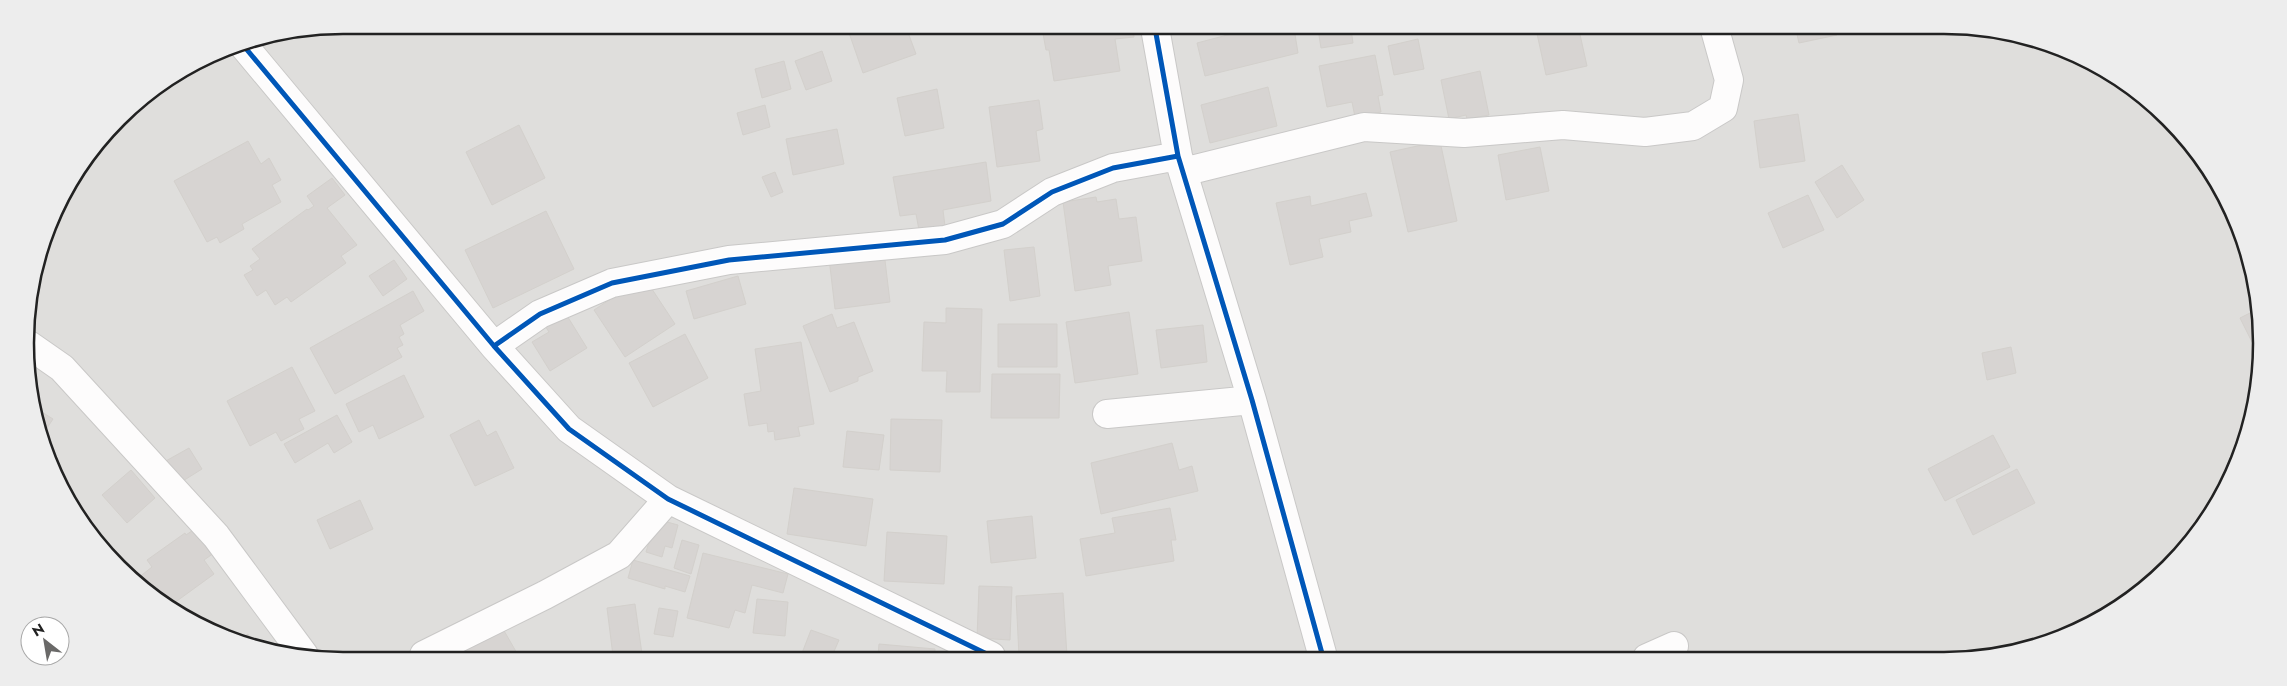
<svg xmlns="http://www.w3.org/2000/svg" width="2287" height="686" viewBox="0 0 2287 686" font-family="Jost,sans-serif">
<style>
.residential{fill:#dfdedc}
.building{fill:#d7d4d2;stroke:#d3d0cc}
.lines{fill:none;stroke-linecap:round;stroke-linejoin:round}
.minor-casing{stroke:#c9c8c7;stroke-width:30}
.minor{stroke:#fdfcfc;stroke-width:28}
.cycleway-casing{stroke:#fff;stroke-width:8}
.cycleway{stroke:#0057b8;stroke-width:5}
.rim{fill:none;stroke:#222;stroke-width:2.5}
</style>
<rect width="100%" height="100%" fill="#f0eeeb"/>
<path class="residential" d="M343,25L2006,31L2120,78L2208,166L2256,281V405L2220,502L2169,568L2084,628L1985,658L281,655L184,618L91,537L42,445L26,322L58,203L133,104L222,49Z"/>
<path class="building" d="M847,27H906L916,54L863,73Z
M1042,28H1133L1134,37L1115,39L1120,71L1054,81L1049,50H1046Z
M1254,28H1294L1298,53L1205,76L1197,43Z
M1318,29H1351L1353,43L1321,48Z
M1397,29H1415L1398,34Z
M1536,29L1579,30L1587,66L1546,75Z
M1796,30H1836L1837,35L1799,43Z
M1418,39L1424,69L1394,75L1388,46Z
M822,51L832,81L806,90L795,61Z
M1375,55L1383,95L1378,96L1381,112L1355,117L1352,102L1327,107L1319,66Z
M784,61L791,89L762,98L755,69Z
M1480,71L1489,115L1467,119L1466,115L1449,119L1441,80Z
M1268,87L1277,126L1210,143L1201,105Z
M937,89L944,128L905,136L897,98Z
M1039,100L1043,129L1036,131L1040,161L997,167L989,107Z
M765,105L770,127L743,135L737,113Z
M1798,114L1805,161L1760,168L1754,121Z
M519,125L545,178L492,205L466,152Z
M837,129L844,164L793,175L786,139Z
M248,141L261,164L269,158L281,180L272,185L281,202L242,224L244,229L220,243L217,237L207,242L174,181Z
M1440,141L1457,221L1408,232L1390,152Z
M1540,147L1549,191L1506,200L1498,155Z
M986,162L991,201L943,210L945,226L919,230L916,214L900,216L893,177Z
M1842,165L1864,200L1837,218L1815,182Z
M775,172L783,192L771,197L762,177Z
M332,178L345,195L327,208L357,245L341,256L346,263L291,302L287,297L275,305L266,290L257,296L244,275L253,270L250,266L260,259L252,249L307,209L308,210L314,206L307,196Z
M1366,193L1372,216L1349,221L1351,232L1319,239L1323,257L1290,265L1276,203L1310,196L1311,206Z
M1808,195L1824,230L1783,248L1768,213Z
M1096,197L1097,202L1116,199L1119,219L1136,217L1142,261L1108,266L1111,285L1075,291L1063,202Z
M546,211L574,269L493,308L465,250Z
M1034,247L1040,296L1010,301L1004,250Z
M884,252L890,302L835,309L829,258Z
M394,260L407,279L383,296L369,276Z
M738,276L746,304L694,319L686,291Z
M644,277L675,324L625,357L594,310Z
M413,291L424,311L400,325L404,334L399,337L403,345L397,348L402,357L335,394L310,348Z
M561,306L587,348L550,371L532,342L549,332L540,318Z
M946,308L982,309L980,392H946L947,371H922L924,322L946,323Z
M2256,310V350L2240,318Z
M1129,312L1138,374L1075,383L1066,322Z
M832,314L837,328L854,322L873,371L858,377V381L830,392L803,326Z
M998,324H1057V367H998Z
M1203,325L1207,362L1161,368L1156,330Z
M685,334L708,378L653,407L629,363Z
M801,342L814,424L798,427L800,436L775,440L774,431L768,432L767,423L749,426L744,394L761,391L755,349Z
M2011,347L2016,373L1987,380L1982,353Z
M292,367L315,411L299,419L304,429L281,441L276,432L250,446L227,401Z
M992,374H1060L1059,418H991Z
M404,375L424,417L379,439L373,425L359,432L346,404Z
M37,409L53,419L41,437Z
M337,415L352,442L334,453L328,443L295,463L284,444Z
M891,419L942,420L940,472L890,470Z
M479,420L487,436L496,431L514,468L475,486L450,435Z
M847,431L884,435L879,470L843,467Z
M1993,435L2010,467L1945,501L1928,469Z
M1172,443L1179,470L1192,466L1198,491L1101,514L1091,463Z
M189,448L202,469L178,484L164,462Z
M2017,469L2035,503L1973,535L1956,500Z
M131,470L155,498L127,523L102,495Z
M794,488L873,499L866,546L787,534Z
M360,500L373,529L330,549L317,520Z
M1170,508L1176,540H1171L1174,561L1086,576L1080,539L1115,533L1112,518Z
M1032,516L1036,558L991,563L987,521Z
M656,519L678,525L672,548L665,546L662,557L646,552Z
M196,528L214,553L204,560L214,574L170,606L157,590L154,592L138,578L152,567L147,560L185,533L186,535Z
M887,532L947,536L944,584L884,581Z
M682,540L699,545L691,574L674,568Z
M703,553L788,574L783,593L752,585L745,613L735,610L729,628L687,618Z
M633,560L690,576L685,592L665,586V589L628,578Z
M979,586L1012,587L1010,640L977,638Z
M1063,593L1067,656H1019L1016,596Z
M757,599L788,602L785,636L753,633Z
M635,604L642,654L613,656L607,608Z
M659,608L678,611L673,637L654,634Z
M499,622L518,655H443Z
M811,630L839,640L832,656H809L802,653Z
M2061,632L2063,635L2039,642Z
M248,634L254,645L240,639Z
M879,644L935,649V656H878Z"/>
<g class="lines">
<g class="minor-casing">
<path id="minor" d="M1155,28L1178,156L1252,400L1323,657
M243,45L494,346L569,429L668,499L991,656
M1183,172L1364,127L1464,133L1563,125L1645,132L1693,126L1723,108L1729,80L1715,30
M29,345L62,368L216,536L304,655
M494,346L540,314L612,283L729,260L945,240L1003,224L1052,192L1113,168L1178,156
M1107,414L1252,400
M424,655L545,595L619,555L668,499
M1647,658L1674,646"/>
</g>
<use href="#minor" class="minor"/>
<g class="cycleway-casing">
<path id="cycleway" d="M1155,28L1178,156L1252,400L1323,657
M243,45L494,346L569,429L668,499L991,656
M494,346L540,314L612,283L729,260L945,240L1003,224L1052,192L1113,168L1178,156"/>
</g>
<use href="#cycleway" class="cycleway"/>
</g>
<path d="M0 0H2287V686H0ZM343 34H1944A309 309 0 0 1 2253 343V343A309 309 0 0 1 1944 652H343A309 309 0 0 1 34 343V343A309 309 0 0 1 343 34Z" fill="#ededed" fill-rule="evenodd"/>
<path class="rim" d="M343 34H1944A309 309 0 0 1 2253 343V343A309 309 0 0 1 1944 652H343A309 309 0 0 1 34 343V343A309 309 0 0 1 343 34Z"/>
<g transform="translate(45 641) rotate(329)"><circle r="24" fill="#ffffff" stroke="#a7a7a7"/>
<path d="M0-4L9 19L0 12L-9 19Z" fill="#6a6968"/>
<text y="-8" font-size="14" font-weight="bold" text-anchor="middle" fill="#222222">N</text>
</g>
</svg>
